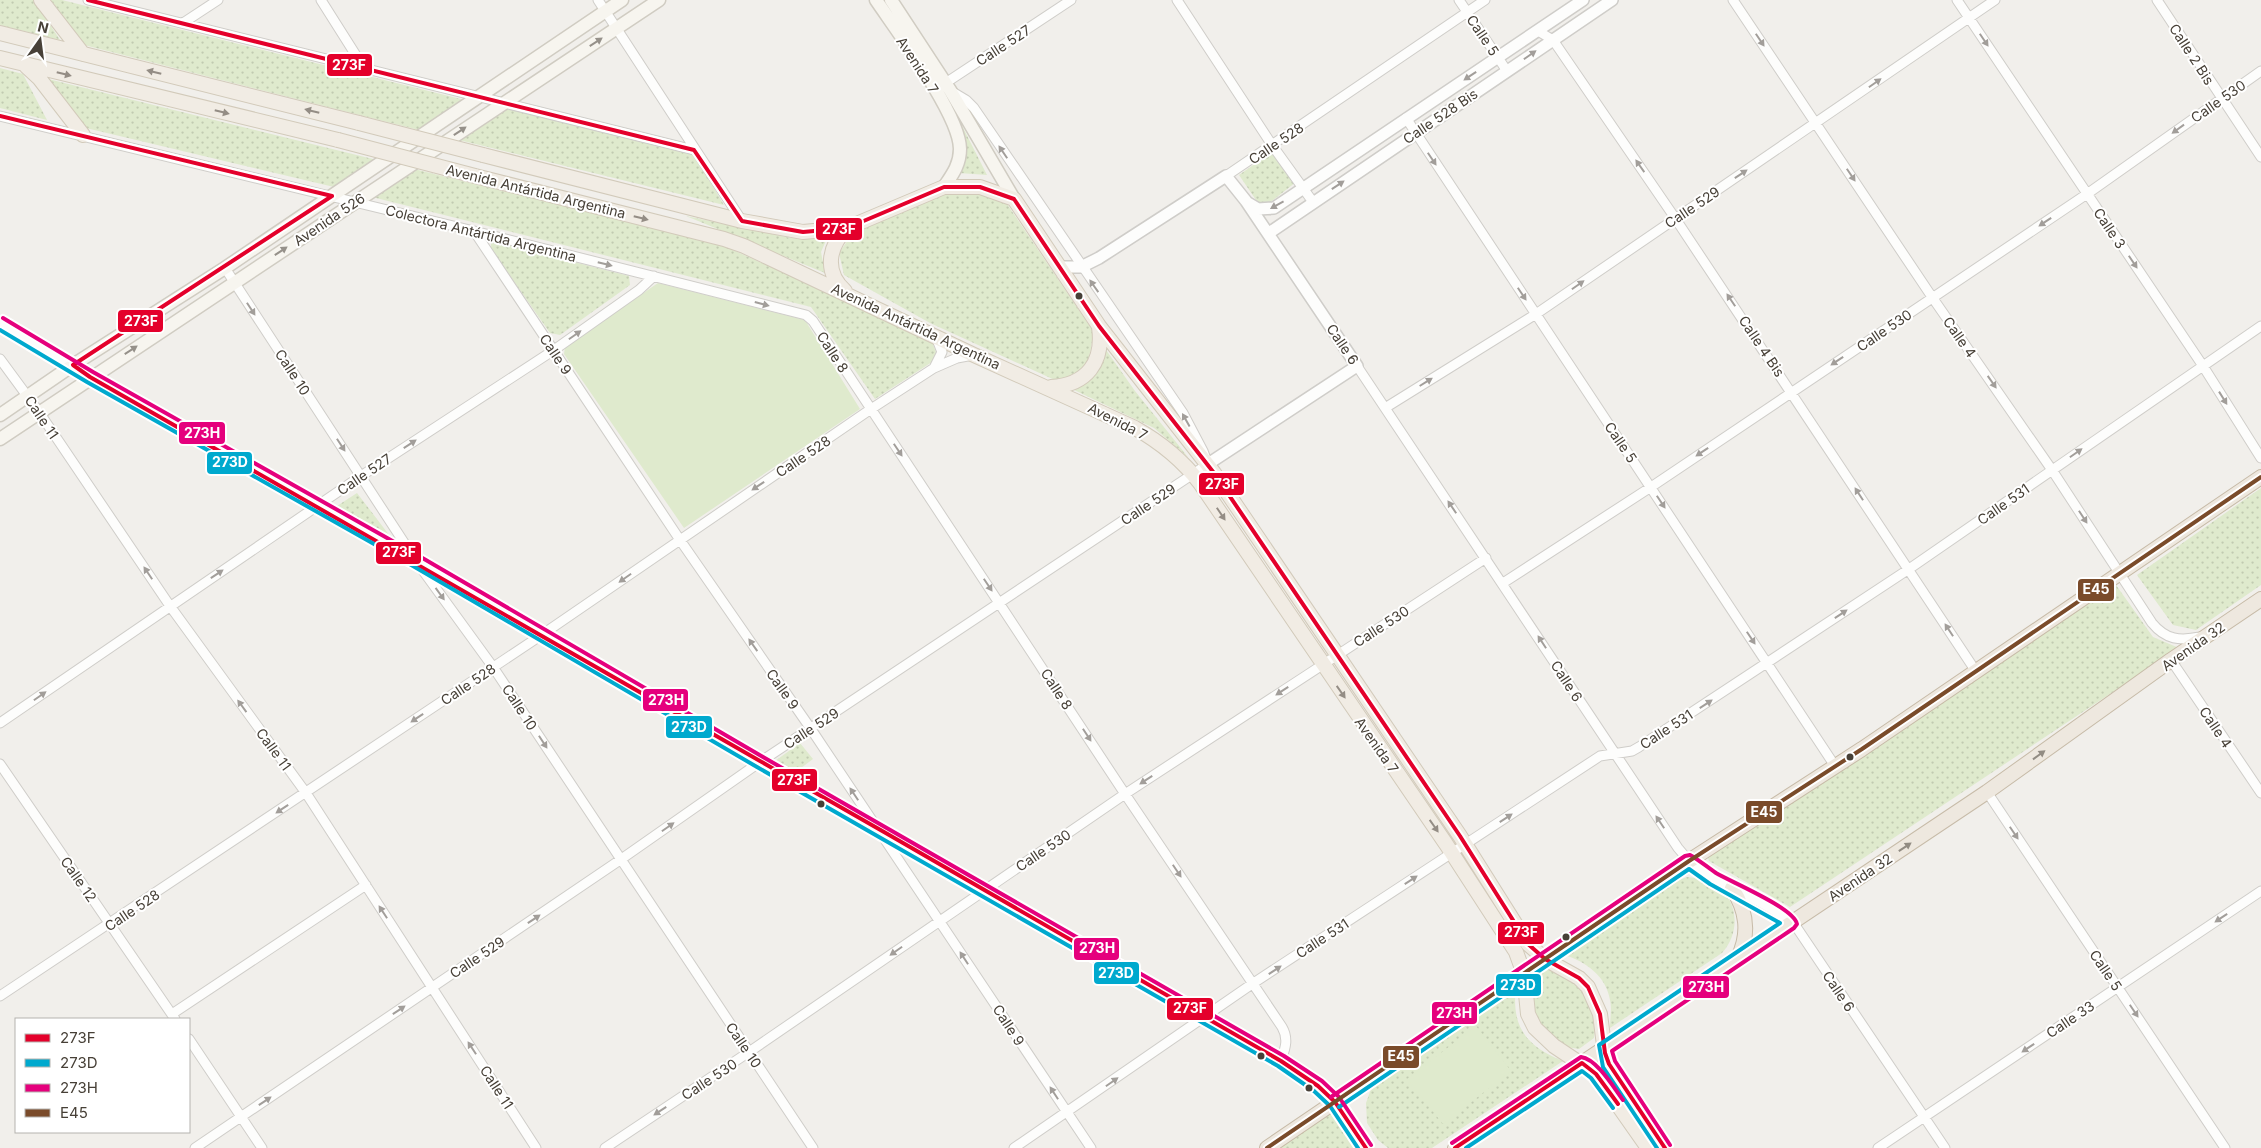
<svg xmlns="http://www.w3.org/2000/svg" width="2261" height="1148" viewBox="0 0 2261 1148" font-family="Inter,sans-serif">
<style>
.grass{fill:url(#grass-dots)}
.garden{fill:#dfeacd}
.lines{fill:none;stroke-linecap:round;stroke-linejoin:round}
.minor-casing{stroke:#cfcdc9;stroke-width:11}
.tertiary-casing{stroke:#cfcdc9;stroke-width:14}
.secondary-casing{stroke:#d0ccc2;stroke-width:15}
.primary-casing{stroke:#d2caba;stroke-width:16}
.trunk-casing{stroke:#c7bba8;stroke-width:16}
.minor{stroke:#fdfdfc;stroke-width:9}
.tertiary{stroke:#fdfdfc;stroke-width:11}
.secondary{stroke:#f7f5ef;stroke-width:12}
.primary{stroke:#f1ece4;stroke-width:14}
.trunk{stroke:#eee8df;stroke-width:14}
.primary-bridge-casing{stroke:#d2caba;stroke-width:16;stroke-linecap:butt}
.primary-bridge{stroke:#f1ece4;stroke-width:14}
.bus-1-casing{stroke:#fff;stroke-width:8}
.bus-2-casing{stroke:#fff;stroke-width:8}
.bus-3-casing{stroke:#fff;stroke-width:8}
.bus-4-casing{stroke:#fff;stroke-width:8}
.bus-1{stroke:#e4002b;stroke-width:4}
.bus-2{stroke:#00a9ce;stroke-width:4}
.bus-3{stroke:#e5007d;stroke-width:4}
.bus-4{stroke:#7a4b2a;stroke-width:4}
.oneway{fill:#a29e9a}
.oneway2{fill:#96918a}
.oneway3{fill:#948d85}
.oneway4{fill:#928c83}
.bus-dot{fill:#474037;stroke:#fff;stroke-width:2}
.labels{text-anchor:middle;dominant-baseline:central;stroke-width:4;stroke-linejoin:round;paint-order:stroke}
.street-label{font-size:14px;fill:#474037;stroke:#fff}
.line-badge{stroke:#fff;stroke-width:2}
.badge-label{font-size:14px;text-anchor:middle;font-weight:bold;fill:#fff}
</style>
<defs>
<pattern id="grass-dots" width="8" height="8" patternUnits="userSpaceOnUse" patternTransform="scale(1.25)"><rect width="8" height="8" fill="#dfeacd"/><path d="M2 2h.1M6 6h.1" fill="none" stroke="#c1cab1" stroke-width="1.8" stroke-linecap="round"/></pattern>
</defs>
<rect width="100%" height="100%" fill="#f1efeb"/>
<path class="grass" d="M0,0H34L60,40L0,25Z
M51,0H62L465,100L419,130L84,45Z
M0,68L23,74L47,120L0,108Z
M40,77L377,160L334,187L69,124Z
M950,102L987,175L959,173C971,142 961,131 950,102Z
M507,108L694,154L724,205L459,140Z
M1273,151L1296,182L1268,204L1258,203L1239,175Z
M414,169L724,246L931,339L936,352L932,362L875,399L811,307L372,197Z
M978,191L1005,201L1093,331C1090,361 1089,372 1057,381L930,323L844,275L839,253L852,234L951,192Z
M686,216L791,238L828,236L821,252L825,273Z
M491,241L629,276L630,285L560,335L550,333L491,249Z
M1104,347L1135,391L1188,457L1154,428L1072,389Z
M2261,488V585L2196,630L2173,625L2137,575Z
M357,493L393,540L337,506Z
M2116,585L2153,637L2179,648L1790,907L1709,861L1708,857Z
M800,743L813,759L797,771L775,761Z
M1687,877C1693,878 1700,878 1706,880C1738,892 1743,930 1722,953L1610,1028C1610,1019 1612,1008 1610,1000C1606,976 1586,962 1565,955L1674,882Z
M1547,969L1559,972L1582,991L1596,1021L1594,1038L1579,1049L1560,1046L1540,1028L1529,1004L1533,980Z
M1516,986C1511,1027 1526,1046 1563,1061L1432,1148H1388L1378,1140L1367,1123L1366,1103L1371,1089L1377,1081Z
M1332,1110L1335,1111L1361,1148H1276Z"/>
<path class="garden" d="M658,283L805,320L860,409L684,528L564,354L565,347Z
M1476,1026L1511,1071L1443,1124L1407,1079Z"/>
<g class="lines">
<g class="minor-casing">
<path id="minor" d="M88,0L694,150
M321,0L364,68
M598,0L742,221
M1177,0L1272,145L1313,202
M1459,0L1507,71
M1733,0L1932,297L2052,470L2152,623C2166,640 2180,641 2200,637
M1957,0L2203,366L2261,458
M2157,0L2261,157
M183,23L218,0
M1538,31L1553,40L1675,218L1975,670
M941,86L1071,0
M0,116L474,231L806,315L813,321L1125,794L1282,1027C1289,1039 1285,1049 1281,1061
M1406,118L1835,766
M1226,176L1485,0
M474,231L680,540L811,729L1091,1148
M225,268L416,561L493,667L813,1148
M0,359L39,412L170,606L306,793L536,1148
M1357,366L1678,848C1708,887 1762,894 1797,928L1945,1148
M934,368L942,352L936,337
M1385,408L1536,314L1995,0
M1503,583L1651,487L2087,194L2261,71
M2171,660L2261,793
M0,723L361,476L554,350L639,290L654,276
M0,764L175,1019
M1987,792L2225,1148
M0,996L543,634L871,409L934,368L957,358L973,355
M172,1014L366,885
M189,1039L262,1148
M195,1148L620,860L760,762L1208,464L1203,451L1183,413L974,108L966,100L951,91
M605,1148L749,1052L1125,794L1486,558
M1014,1148L1252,984L1600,756L1632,751L1639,747L1909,569L2261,326
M1878,1148L2261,891"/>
</g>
<g class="tertiary-casing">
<path id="tertiary" d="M1248,203L1258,209L1274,208L1583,0
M1269,233L1612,0
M1059,267H1081L1099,258L1226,176L1246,201L1357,366L1208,464
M0,323L73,365L90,377L416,561L760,762L1281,1061L1318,1086L1335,1102L1366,1148"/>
</g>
<g class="secondary-casing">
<path id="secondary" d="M876,0C897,31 960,115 960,149C960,165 952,175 944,187
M891,0L950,90L1014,199
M0,415L73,365L225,268L622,0
M0,439L659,0"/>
</g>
<g class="primary-casing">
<path id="primary" d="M41,0L83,54
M0,33L359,123
M0,58L338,140
M26,66L39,78L83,135
M483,155L742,221L803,232L847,228L944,187H980L1014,199L1099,326L1214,473L1460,836L1528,944L1545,959L1579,978L1588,987L1600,1014L1605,1053L1609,1064L1665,1148
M475,176L724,239L744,246L974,355L1135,428C1160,442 1183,461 1200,483L1446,844L1516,952L1524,974L1528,1014L1535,1028L1554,1046L1596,1074L1648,1148
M845,291C824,272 828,247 847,228
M1051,387C1087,385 1104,362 1099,327"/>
</g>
<g class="trunk-casing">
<path id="trunk" d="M1732,888C1747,911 1750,933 1738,958
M1267,1148L1689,861L1862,749L2261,477
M1455,1148L1987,792L2171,660L2261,599"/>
</g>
<use href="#minor" class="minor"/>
<use href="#tertiary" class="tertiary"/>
<use href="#secondary" class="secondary"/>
<use href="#primary" class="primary"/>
<use href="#trunk" class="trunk"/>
<g class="primary-bridge-casing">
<path id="primary-bridge" d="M359,123L483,155
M338,140L475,176"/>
</g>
<use href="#primary-bridge" class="primary-bridge"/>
<g class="bus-1-casing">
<path id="bus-1" d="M88,0L694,150L742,221L803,232L847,228L944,187H980L1014,199L1099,326L1214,473L1460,836L1528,944L1545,959L1579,978L1588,987L1600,1014L1605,1053L1609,1064L1665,1148
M0,116L332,196
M332,196L73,365L90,377C489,602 884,833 1281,1061L1318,1086L1335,1102L1366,1148
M1455,1148L1582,1063L1596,1074L1618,1104"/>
</g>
<g class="bus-2-casing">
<path id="bus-2" d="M0,330L87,382L413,566L757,767L1278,1066L1314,1091L1330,1106L1358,1148
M1339,1107L1689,869L1710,884L1780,923L1599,1045L1603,1067L1657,1148
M1466,1148L1582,1071L1591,1078L1613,1108"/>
</g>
<g class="bus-3-casing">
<path id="bus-3" d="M3,318L93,372L419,556L763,757L1284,1056L1322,1081L1339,1097L1371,1145
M1331,1097L1685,856L1690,855C1699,860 1707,867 1716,873C1731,882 1794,908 1797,924L1794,928L1612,1051L1615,1061L1670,1145
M1452,1143L1581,1057C1597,1059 1614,1088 1623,1100"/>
</g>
<g class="bus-4-casing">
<path id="bus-4" d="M1267,1148L1689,861L1862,749L2261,477"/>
</g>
<use href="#bus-1" class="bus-1"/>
<use href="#bus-2" class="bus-2"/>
<use href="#bus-3" class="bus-3"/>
<use href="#bus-4" class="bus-4"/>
</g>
<defs><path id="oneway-solid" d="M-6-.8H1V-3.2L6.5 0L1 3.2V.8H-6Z" transform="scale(1.25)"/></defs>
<g class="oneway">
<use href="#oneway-solid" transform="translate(1760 40) rotate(56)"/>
<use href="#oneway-solid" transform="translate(1984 40) rotate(56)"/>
<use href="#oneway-solid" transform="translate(1530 55) rotate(-35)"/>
<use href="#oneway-solid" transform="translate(1470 76) rotate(146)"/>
<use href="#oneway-solid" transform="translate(1875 83) rotate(-35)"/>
<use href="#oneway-solid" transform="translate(2178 129) rotate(144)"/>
<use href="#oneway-solid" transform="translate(1003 152) rotate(-124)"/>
<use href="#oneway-solid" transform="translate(1432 159) rotate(56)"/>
<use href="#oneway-solid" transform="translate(1640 166) rotate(-125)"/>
<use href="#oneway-solid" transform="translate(1741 174) rotate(-34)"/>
<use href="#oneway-solid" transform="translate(1851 175) rotate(56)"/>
<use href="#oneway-solid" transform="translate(1338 185) rotate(-34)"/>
<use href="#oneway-solid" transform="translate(1277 205) rotate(151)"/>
<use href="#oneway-solid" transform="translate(2045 222) rotate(146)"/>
<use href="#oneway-solid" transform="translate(2133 262) rotate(56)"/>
<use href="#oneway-solid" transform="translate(605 264) rotate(14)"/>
<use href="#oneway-solid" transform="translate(1578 285) rotate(-35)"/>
<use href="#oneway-solid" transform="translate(1094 286) rotate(-125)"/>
<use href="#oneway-solid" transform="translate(1522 294) rotate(56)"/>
<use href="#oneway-solid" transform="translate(1731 300) rotate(-124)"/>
<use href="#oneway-solid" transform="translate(762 304) rotate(15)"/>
<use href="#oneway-solid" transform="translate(251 309) rotate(57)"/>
<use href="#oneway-solid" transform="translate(575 335) rotate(-35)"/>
<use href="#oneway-solid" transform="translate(1837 361) rotate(146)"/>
<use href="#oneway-solid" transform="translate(1426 382) rotate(-32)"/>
<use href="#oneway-solid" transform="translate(1992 382) rotate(55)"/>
<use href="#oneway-solid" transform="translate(2223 398) rotate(58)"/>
<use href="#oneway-solid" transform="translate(1186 420) rotate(-119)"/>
<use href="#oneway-solid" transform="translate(410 444) rotate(-33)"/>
<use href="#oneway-solid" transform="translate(341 445) rotate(57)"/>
<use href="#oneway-solid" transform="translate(898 450) rotate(56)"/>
<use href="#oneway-solid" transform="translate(1702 452) rotate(146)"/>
<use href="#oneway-solid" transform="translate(2076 453) rotate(-35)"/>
<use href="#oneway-solid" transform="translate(758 486) rotate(146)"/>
<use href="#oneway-solid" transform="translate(1859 494) rotate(-123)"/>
<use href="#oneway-solid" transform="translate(1661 502) rotate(56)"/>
<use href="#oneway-solid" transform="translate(1452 507) rotate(-124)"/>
<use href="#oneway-solid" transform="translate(2083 517) rotate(57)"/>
<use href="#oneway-solid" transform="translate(148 573) rotate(-124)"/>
<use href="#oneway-solid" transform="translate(217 574) rotate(-34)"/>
<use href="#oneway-solid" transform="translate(625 578) rotate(145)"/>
<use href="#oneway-solid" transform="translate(988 585) rotate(56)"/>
<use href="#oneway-solid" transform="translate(440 594) rotate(54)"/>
<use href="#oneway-solid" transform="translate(1841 614) rotate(-34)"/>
<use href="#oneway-solid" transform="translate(1949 630) rotate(-123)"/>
<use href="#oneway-solid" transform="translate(1751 638) rotate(56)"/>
<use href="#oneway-solid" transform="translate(1542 642) rotate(-123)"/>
<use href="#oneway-solid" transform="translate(753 645) rotate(-125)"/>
<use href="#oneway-solid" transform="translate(1282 691) rotate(147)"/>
<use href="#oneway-solid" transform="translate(40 696) rotate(-35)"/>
<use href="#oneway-solid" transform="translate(1706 704) rotate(-33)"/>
<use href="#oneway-solid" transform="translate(242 706) rotate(-126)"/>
<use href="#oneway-solid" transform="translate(417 718) rotate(146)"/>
<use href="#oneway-solid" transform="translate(1087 735) rotate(57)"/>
<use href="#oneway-solid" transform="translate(543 742) rotate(57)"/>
<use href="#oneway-solid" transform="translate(1146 780) rotate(147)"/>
<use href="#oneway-solid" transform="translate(854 794) rotate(-124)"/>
<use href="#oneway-solid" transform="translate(282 809) rotate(146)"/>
<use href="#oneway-solid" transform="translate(1506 818) rotate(-33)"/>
<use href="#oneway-solid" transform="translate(1660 822) rotate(-124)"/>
<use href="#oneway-solid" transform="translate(668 827) rotate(-35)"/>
<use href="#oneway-solid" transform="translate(2014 833) rotate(56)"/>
<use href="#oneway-solid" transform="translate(1177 871) rotate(56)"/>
<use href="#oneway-solid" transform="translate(1411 880) rotate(-33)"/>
<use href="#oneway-solid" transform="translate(383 912) rotate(-123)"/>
<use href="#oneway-solid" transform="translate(2221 918) rotate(146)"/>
<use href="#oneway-solid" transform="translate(534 919) rotate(-34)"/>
<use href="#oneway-solid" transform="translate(896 951) rotate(145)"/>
<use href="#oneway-solid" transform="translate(964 958) rotate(-123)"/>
<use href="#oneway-solid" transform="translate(1275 970) rotate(-33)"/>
<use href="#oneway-solid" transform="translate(399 1010) rotate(-34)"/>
<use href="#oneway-solid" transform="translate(2134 1011) rotate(56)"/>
<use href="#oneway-solid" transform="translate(472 1048) rotate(-123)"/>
<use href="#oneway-solid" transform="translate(2028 1048) rotate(146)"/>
<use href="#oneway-solid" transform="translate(1112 1082) rotate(-35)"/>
<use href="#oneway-solid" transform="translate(1054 1093) rotate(-123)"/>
<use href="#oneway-solid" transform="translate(265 1101) rotate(-34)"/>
<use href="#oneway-solid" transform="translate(660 1111) rotate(147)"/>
</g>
<g class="oneway2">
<use href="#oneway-solid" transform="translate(596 42) rotate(-33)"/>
<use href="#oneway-solid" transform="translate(460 131) rotate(-34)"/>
<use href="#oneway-solid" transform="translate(281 251) rotate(-34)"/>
<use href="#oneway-solid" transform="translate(131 350) rotate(-33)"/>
</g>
<g class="oneway3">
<use href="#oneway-solid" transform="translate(154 72) rotate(-166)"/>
<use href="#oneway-solid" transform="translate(64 74) rotate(14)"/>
<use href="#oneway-solid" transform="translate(312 111) rotate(-166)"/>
<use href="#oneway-solid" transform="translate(222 112) rotate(14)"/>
<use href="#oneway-solid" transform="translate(641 218) rotate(14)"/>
<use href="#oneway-solid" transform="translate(1221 514) rotate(56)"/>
<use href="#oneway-solid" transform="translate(1341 692) rotate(55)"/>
<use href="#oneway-solid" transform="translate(1434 826) rotate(55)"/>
</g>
<g class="oneway4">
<use href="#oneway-solid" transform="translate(2039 755) rotate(-36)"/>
<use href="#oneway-solid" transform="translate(1905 847) rotate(-34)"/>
</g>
<g class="bus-dot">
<circle cx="1079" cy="296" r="4.5"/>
<circle cx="1850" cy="757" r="4.5"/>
<circle cx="821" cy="804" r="4.5"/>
<circle cx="1566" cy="937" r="4.5"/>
<circle cx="1261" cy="1056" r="4.5"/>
<circle cx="1309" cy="1088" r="4.5"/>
</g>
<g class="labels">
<g class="street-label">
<text transform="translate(1483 35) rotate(56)">Calle 5</text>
<text transform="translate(1003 45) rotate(-33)">Calle 527</text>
<text transform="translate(2192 54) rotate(57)">Calle 2 Bis</text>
<text transform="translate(918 65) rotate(57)">Avenida 7</text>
<text transform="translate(2218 101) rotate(-35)">Calle 530</text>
<text transform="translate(1440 116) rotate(-34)">Calle 528 Bis</text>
<text transform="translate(1276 143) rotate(-34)">Calle 528</text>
<text transform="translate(536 191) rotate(14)">Avenida Antártida Argentina</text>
<text transform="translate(1692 207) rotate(-34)">Calle 529</text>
<text transform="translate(329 219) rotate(-34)">Avenida 526</text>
<text transform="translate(2110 228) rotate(56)">Calle 3</text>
<text transform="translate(481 233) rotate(14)">Colectora Antártida Argentina</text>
<text transform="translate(916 326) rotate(25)">Avenida Antártida Argentina</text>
<text transform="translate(1884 330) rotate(-34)">Calle 530</text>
<text transform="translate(1960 337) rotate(55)">Calle 4</text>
<text transform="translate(1343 344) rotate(56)">Calle 6</text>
<text transform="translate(1762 346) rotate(56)">Calle 4 Bis</text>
<text transform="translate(833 352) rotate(57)">Calle 8</text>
<text transform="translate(556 354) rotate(56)">Calle 9</text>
<text transform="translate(293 372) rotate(57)">Calle 10</text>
<text transform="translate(42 417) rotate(56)">Calle 11</text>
<text transform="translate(1118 421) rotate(27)">Avenida 7</text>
<text transform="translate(1621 442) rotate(56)">Calle 5</text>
<text transform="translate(803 456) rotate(-34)">Calle 528</text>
<text transform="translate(364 474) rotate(-34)">Calle 527</text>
<text transform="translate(1148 504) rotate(-34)">Calle 529</text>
<text transform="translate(2003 504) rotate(-35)">Calle 531</text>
<text transform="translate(1381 626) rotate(-33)">Calle 530</text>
<text transform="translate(2193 646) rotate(-35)">Avenida 32</text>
<text transform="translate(1567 681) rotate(57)">Calle 6</text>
<text transform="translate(468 684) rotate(-34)">Calle 528</text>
<text transform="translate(783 689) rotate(55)">Calle 9</text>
<text transform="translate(1057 689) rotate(57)">Calle 8</text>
<text transform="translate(520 707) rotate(57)">Calle 10</text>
<text transform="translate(2216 727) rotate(56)">Calle 4</text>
<text transform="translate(811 728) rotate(-33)">Calle 529</text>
<text transform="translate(1666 729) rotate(-33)">Calle 531</text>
<text transform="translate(1377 745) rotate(55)">Avenida 7</text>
<text transform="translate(274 749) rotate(54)">Calle 11</text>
<text transform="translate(1043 850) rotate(-34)">Calle 530</text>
<text transform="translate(1860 877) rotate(-34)">Avenida 32</text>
<text transform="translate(79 879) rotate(55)">Calle 12</text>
<text transform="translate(132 910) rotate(-34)">Calle 528</text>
<text transform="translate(1322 938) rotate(-33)">Calle 531</text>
<text transform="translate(477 957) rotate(-34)">Calle 529</text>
<text transform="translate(2106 970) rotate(56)">Calle 5</text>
<text transform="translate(1839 991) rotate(56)">Calle 6</text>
<text transform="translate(2070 1019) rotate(-34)">Calle 33</text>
<text transform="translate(1009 1025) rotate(57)">Calle 9</text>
<text transform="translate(744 1045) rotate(56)">Calle 10</text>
<text transform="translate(709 1079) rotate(-33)">Calle 530</text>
<text transform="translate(497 1087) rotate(57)">Calle 11</text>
</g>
</g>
<g class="line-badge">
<rect x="326" y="53" width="47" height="24" rx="5" fill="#e4002b"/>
<rect x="815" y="217" width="48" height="24" rx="5" fill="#e4002b"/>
<rect x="117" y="309" width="47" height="24" rx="5" fill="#e4002b"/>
<rect x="178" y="421" width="48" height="24" rx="5" fill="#e5007d"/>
<rect x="206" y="451" width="47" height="24" rx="5" fill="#00a9ce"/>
<rect x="1198" y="472" width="47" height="24" rx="5" fill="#e4002b"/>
<rect x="375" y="541" width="47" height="24" rx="5" fill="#e4002b"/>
<rect x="2077" y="578" width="38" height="24" rx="5" fill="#7a4b2a"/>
<rect x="642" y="688" width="47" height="24" rx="5" fill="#e5007d"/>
<rect x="665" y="715" width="48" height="24" rx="5" fill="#00a9ce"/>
<rect x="771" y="768" width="47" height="24" rx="5" fill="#e4002b"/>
<rect x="1745" y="800" width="38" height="24" rx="5" fill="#7a4b2a"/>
<rect x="1497" y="921" width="48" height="24" rx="5" fill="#e4002b"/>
<rect x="1073" y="937" width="47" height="24" rx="5" fill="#e5007d"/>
<rect x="1093" y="961" width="47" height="24" rx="5" fill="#00a9ce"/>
<rect x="1495" y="973" width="47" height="24" rx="5" fill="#00a9ce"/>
<rect x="1682" y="975" width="48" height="24" rx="5" fill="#e5007d"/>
<rect x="1166" y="997" width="48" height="24" rx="5" fill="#e4002b"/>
<rect x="1431" y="1001" width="47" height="24" rx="5" fill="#e5007d"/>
<rect x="1382" y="1045" width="38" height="24" rx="5" fill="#7a4b2a"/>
</g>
<g class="badge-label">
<text x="349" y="70">273F</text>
<text x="839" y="234">273F</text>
<text x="141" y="326">273F</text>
<text x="202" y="438">273H</text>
<text x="230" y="467">273D</text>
<text x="1222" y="489">273F</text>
<text x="399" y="557">273F</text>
<text x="2096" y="594">E45</text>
<text x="666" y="705">273H</text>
<text x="689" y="732">273D</text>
<text x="794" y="785">273F</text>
<text x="1764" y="817">E45</text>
<text x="1521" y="937">273F</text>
<text x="1097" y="953">273H</text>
<text x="1116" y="978">273D</text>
<text x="1518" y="990">273D</text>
<text x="1706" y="992">273H</text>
<text x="1190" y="1013">273F</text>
<text x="1454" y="1018">273H</text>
<text x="1401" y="1061">E45</text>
</g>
<rect x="15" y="1018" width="175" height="115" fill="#ffffff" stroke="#b5b3af"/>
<rect x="25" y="1034" width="25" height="8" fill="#e4002b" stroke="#b5b3af"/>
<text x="60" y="1043" font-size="15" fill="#474037">273F</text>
<rect x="25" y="1059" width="25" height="8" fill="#00a9ce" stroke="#b5b3af"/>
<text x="60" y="1068" font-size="15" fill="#474037">273D</text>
<rect x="25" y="1084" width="25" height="8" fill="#e5007d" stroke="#b5b3af"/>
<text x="60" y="1093" font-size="15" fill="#474037">273H</text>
<rect x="25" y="1109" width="25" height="8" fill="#7a4b2a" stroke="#b5b3af"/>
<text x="60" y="1118" font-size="15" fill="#474037">E45</text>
<g transform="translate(40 40) rotate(14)" stroke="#ffffff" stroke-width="4" paint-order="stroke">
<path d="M0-4L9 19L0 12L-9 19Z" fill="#474037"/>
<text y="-8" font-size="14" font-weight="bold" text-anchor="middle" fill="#474037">N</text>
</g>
</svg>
